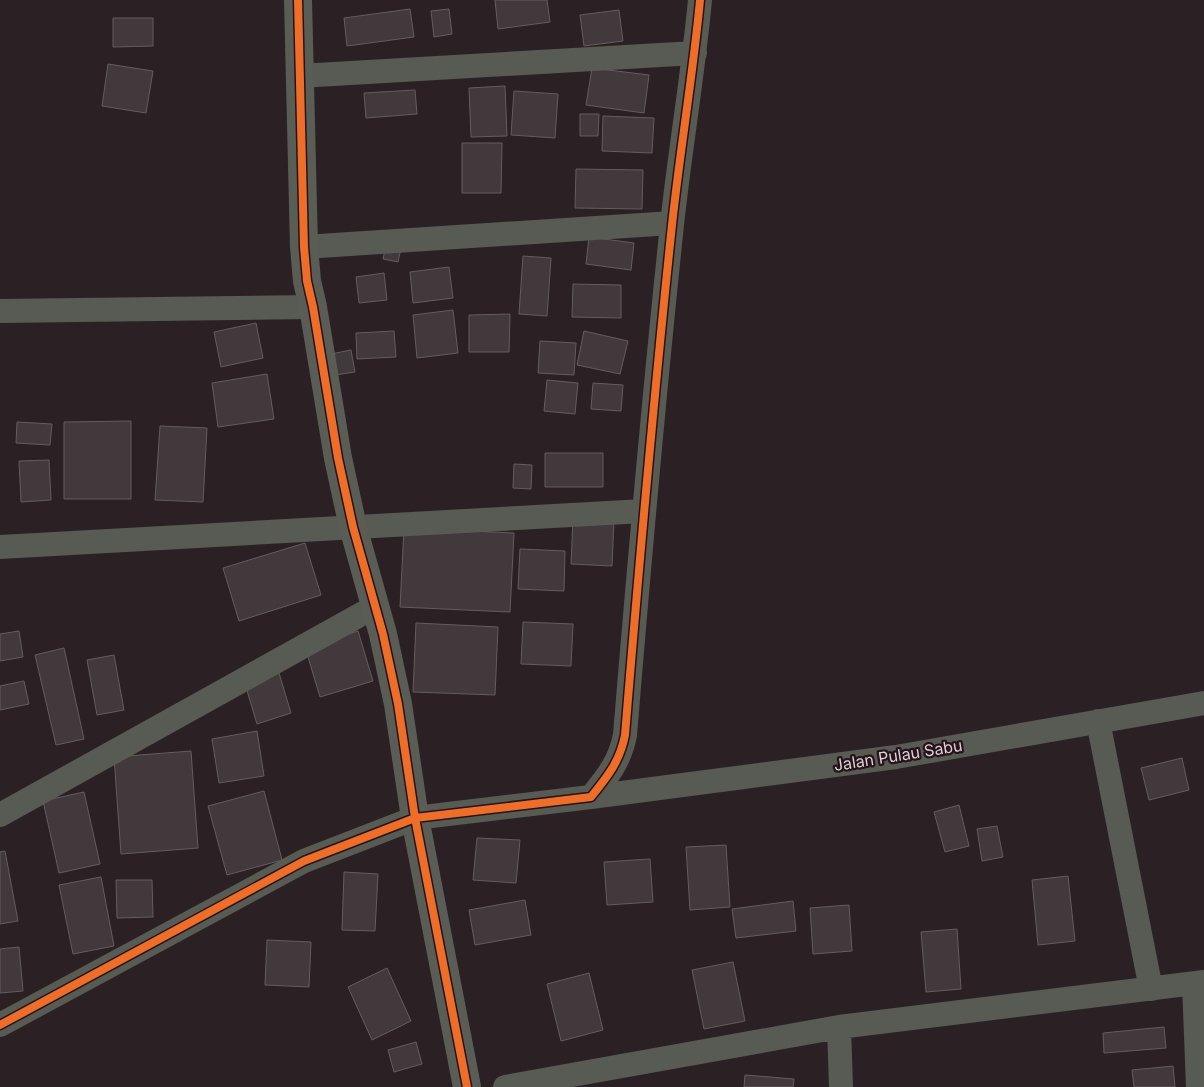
<svg xmlns="http://www.w3.org/2000/svg" width="1204" height="1087" viewBox="0 0 1204 1087" font-family="Inter,sans-serif">
<style>
.building{fill:#42393d;stroke:#665c60}
.lines{fill:none;stroke-linecap:round;stroke-linejoin:round}
.street{stroke:#575b53;stroke-width:24}
.secondary{stroke:#5a5d55;stroke-width:28}
.cycleway-casing{stroke:#25141b;stroke-width:11}
.cycleway{stroke:#ee6e29;stroke-width:8}
.labels{text-anchor:middle;dominant-baseline:central;stroke-width:4.5;stroke-linejoin:round;paint-order:stroke}
.street-label{font-size:16px;fill:#dcd0d4;stroke:#25141b}
</style>
<rect width="100%" height="100%" fill="#2b2125"/>
<path class="building" d="M495,0H547L550,22L498,29Z
M410,9L414,37L347,46L344,18Z
M449,9L452,34L434,37L431,11Z
M619,10L623,41L584,46L580,15Z
M113,18H153V46L113,47Z
M108,64L153,71L146,113L102,106Z
M592,68L649,75L644,113L586,105Z
M505,86L507,136L471,137L469,88Z
M415,90L417,114L366,118L364,93Z
M514,91L558,94L555,138L511,135Z
M580,114H599L598,136H580Z
M603,116L654,118L652,153L602,151Z
M462,143H502L501,193H462Z
M576,169L643,170L642,209L575,208Z
M589,237L634,243L631,270L586,264Z
M386,245L401,248L398,262L383,259Z
M523,256L551,258L547,316L519,314Z
M449,267L453,298L413,303L410,272Z
M384,273L387,300L359,303L356,277Z
M573,284L621,285V318L572,317Z
M453,310L458,353L417,358L413,315Z
M510,314L509,352H469V315Z
M256,323L263,358L221,367L214,332Z
M394,331L396,357L357,359L356,333Z
M584,331L628,341L620,374L577,365Z
M540,341L576,343L574,375L538,373Z
M351,350L355,372L335,375L331,354Z
M267,374L274,419L218,427L212,383Z
M547,380L578,383L575,414L544,411Z
M593,383L623,385L621,411L591,409Z
M131,421V499H64V422Z
M17,422L52,424L50,445L16,443Z
M160,426L207,428L203,502L155,500Z
M545,453H603V487H545Z
M49,460L51,500L21,502L19,461Z
M514,464L532,465L531,489L513,488Z
M573,518L614,520L612,566L571,564Z
M404,528L514,533L510,612L400,607Z
M305,543L321,595L239,621L223,568Z
M520,549L565,551L564,591L518,589Z
M523,622L573,624L571,666L521,664Z
M416,623L498,627L495,695L413,692Z
M19,631L23,657L0,661V634Z
M358,631L373,681L320,697L305,647Z
M64,648L84,739L56,745L35,655Z
M114,655L124,710L97,715L87,660Z
M279,673L291,713L257,724L245,684Z
M24,681L29,704L0,710V686Z
M257,731L264,776L219,783L212,739Z
M191,751L198,848L121,854L114,757Z
M1182,758L1189,790L1149,800L1141,768Z
M264,791L282,860L227,875L208,806Z
M84,792L100,864L59,873L43,801Z
M959,805L969,846L945,852L934,812Z
M997,826L1003,857L982,861L977,829Z
M477,838L520,840L516,883L473,880Z
M726,845L730,907L690,910L686,847Z
M5,851L18,921L0,924V852Z
M650,859L653,902L607,905L604,862Z
M344,872L378,874L375,931L342,930Z
M1068,876L1075,941L1038,945L1032,880Z
M101,877L114,946L73,954L59,885Z
M116,880H152L153,917L117,918Z
M525,900L531,935L475,945L469,910Z
M793,901L796,931L736,938L732,909Z
M849,905L852,951L813,954L810,908Z
M957,929L961,989L926,992L921,932Z
M267,940L311,942L309,987L265,985Z
M19,947L23,991L0,993V949Z
M733,962L745,1021L704,1029L692,970Z
M387,968L411,1021L372,1040L348,987Z
M589,973L603,1030L561,1041L547,984Z
M1164,1027L1166,1048L1104,1053L1103,1033Z
M416,1042L422,1064L394,1072L388,1050Z
M1173,1066L1175,1087H1134L1132,1070Z
M745,1075L794,1079L793,1087H744Z"/>
<g class="lines">
<path class="street" d="M299,76L695,53
M304,247L672,223
M0,311L313,307
M0,547L644,511
M1098,721L1151,989
M591,797L896,757L1204,703
M0,815L376,606
M1194,984L1198,1087
M0,1025L304,861L415,818L591,797C608,776 620,761 625,735C639,565 654,395 672,225C680,150 693,75 700,0
M839,1027L841,1087
M505,1087L839,1027L1204,982"/>
<path class="secondary" d="M298,0L304,247L307,281L313,307L338,458L353,527L383,634L398,704L415,818L467,1087"/>
<g class="cycleway-casing">
<path id="cycleway" d="M298,0L304,247L307,281L313,307L338,458L353,527L383,634L398,704L415,818L467,1087
M0,1025L304,861L415,818L591,797C608,776 620,761 625,735C639,565 654,395 672,225C680,150 693,75 700,0"/>
</g>
<use href="#cycleway" class="cycleway"/>
</g>
<g class="labels">
<g class="street-label">
<text transform="translate(898 755) rotate(-9)">Jalan Pulau Sabu</text>
</g>
</g>
</svg>
